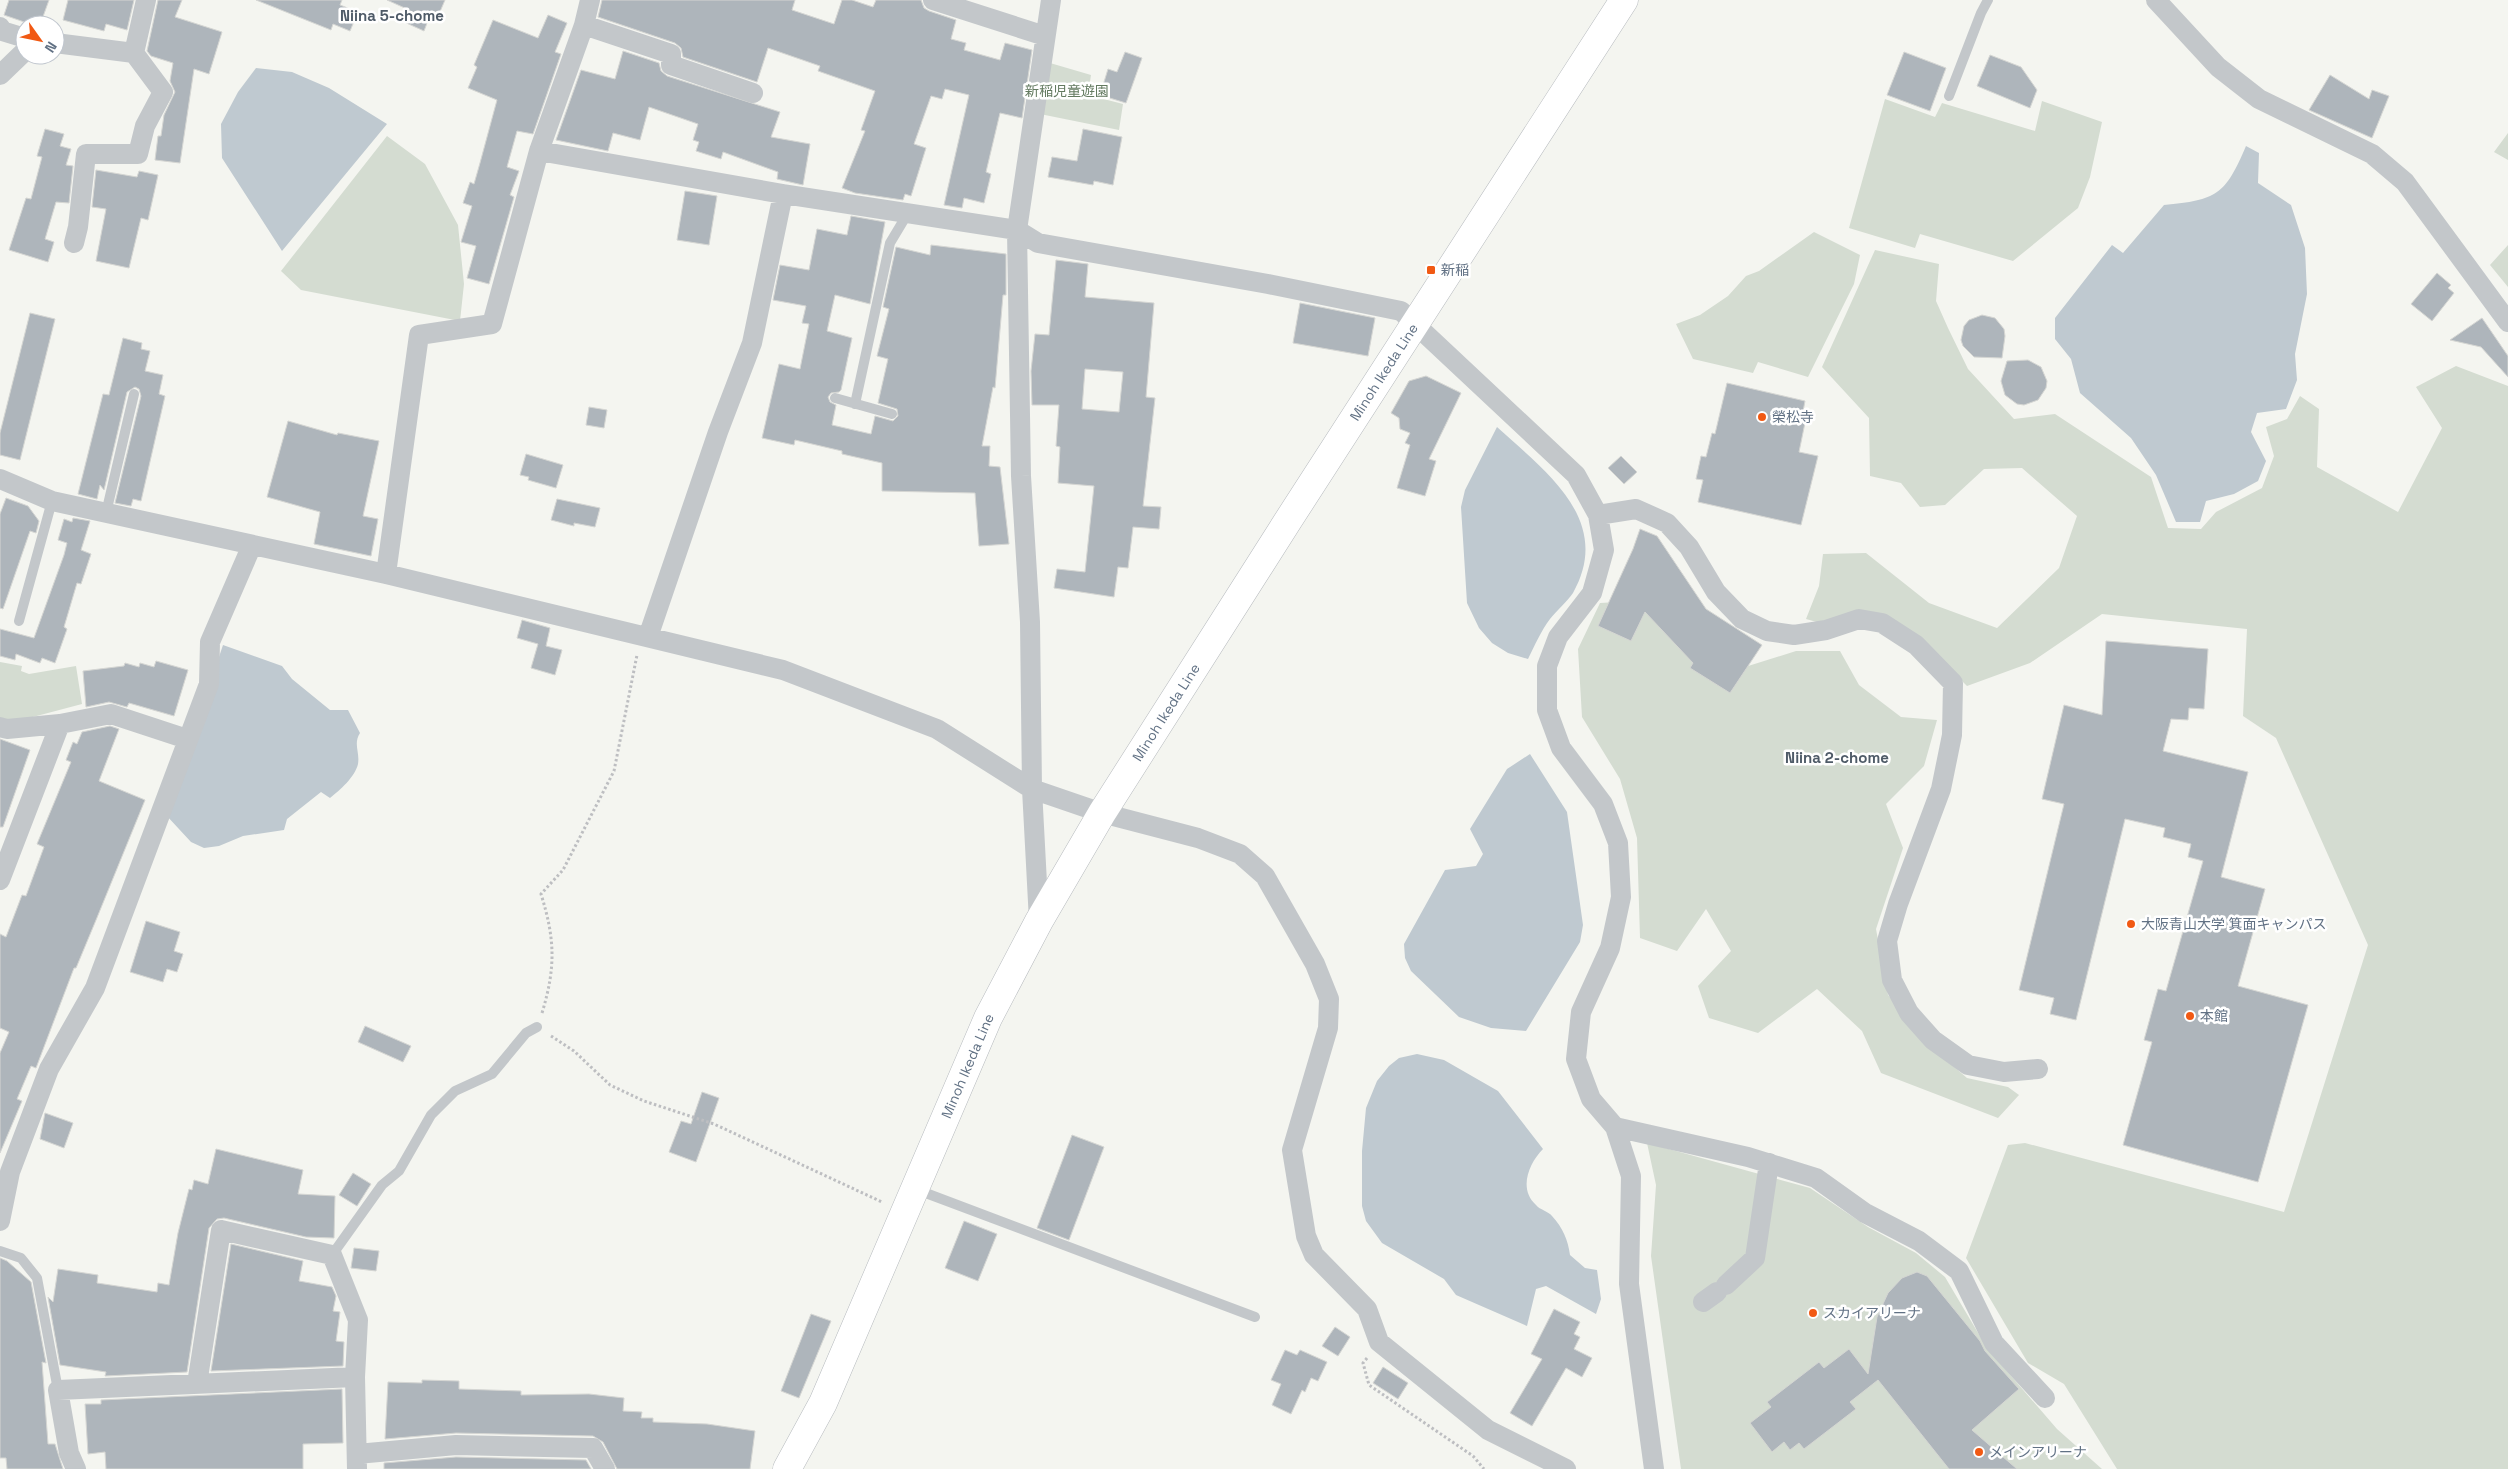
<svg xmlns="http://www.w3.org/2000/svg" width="2508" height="1469" viewBox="0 0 2508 1469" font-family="'Space Grotesk','Noto Sans JP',sans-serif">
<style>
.green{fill:#d4dcd1}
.water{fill:#bfc9d0}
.building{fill:#aeb5bb;stroke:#d5d6d3;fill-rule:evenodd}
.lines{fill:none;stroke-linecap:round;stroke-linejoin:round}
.primary-casing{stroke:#b6babe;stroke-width:29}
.path{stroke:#bdbec1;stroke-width:3;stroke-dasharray:2.5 2.5;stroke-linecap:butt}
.service{stroke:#c3c7ca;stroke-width:10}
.minor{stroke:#c3c7ca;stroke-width:20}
.primary{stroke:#fff;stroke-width:28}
.poi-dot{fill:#f15913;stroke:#fff;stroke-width:2}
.labels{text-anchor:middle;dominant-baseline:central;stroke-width:5;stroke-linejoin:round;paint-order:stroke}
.park-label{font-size:14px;fill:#637a60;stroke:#fff}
.poi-label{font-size:14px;fill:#617184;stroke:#fff;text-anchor:start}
.street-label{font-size:14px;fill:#617184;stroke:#fff}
.neighbourhood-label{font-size:15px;font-weight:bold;fill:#4f5b68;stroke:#fff}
</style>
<rect width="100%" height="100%" fill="#f4f5f0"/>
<path class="green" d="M1050,63L1091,75L1088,95L1123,104L1119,130L1040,114Z
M1885,99L1935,117L1942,103L2035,131L2042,101L2102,122L2090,177L2078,208L2013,261L1920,234L1915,248L1849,228Z
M2508,133V160L2494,152Z
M387,136L425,164L458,225L464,284L460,321L301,290L281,271Z
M1814,232L1860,255L1854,284L1808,377L1758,362L1753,373L1693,359L1676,324L1700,315L1728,296L1746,276L1759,271Z
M2508,245V287L2490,265Z
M1875,250L1939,264L1936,301L1948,328L1968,369L2014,419L2055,414L2151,477L2168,528L2201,529L2216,512L2262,488L2274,456L2266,427L2287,419L2300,396L2319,409L2317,467L2398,512L2442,428L2416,387L2456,366L2508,386V1469H2117L2064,1384L2028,1363L1966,1258L2008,1145L2025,1143L2284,1212L2368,945L2276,738L2243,716L2247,629L2102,614L2030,663L1967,686L1920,639L1885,618L1824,624L1806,619L1819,586L1823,554L1866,553L1929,603L1997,628L2059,568L2077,516L2022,468L1984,469L1945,505L1920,507L1901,483L1870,476L1869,418L1822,367Z
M1636,601L1729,672L1796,651H1840L1859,685L1901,717L1937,720L1924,766L1886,804L1903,848L1876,929L1888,995L1938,1053L1967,1078L2008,1087L2019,1095L1998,1118L1881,1073L1862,1031L1817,989L1758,1033L1709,1018L1698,986L1731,951L1706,909L1677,951L1640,938L1637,838L1620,779L1582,717L1578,649L1600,603Z
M0,662L22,666L21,671L29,674L76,666L82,704L10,723L0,720Z
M1647,1143L1810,1188L1868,1227L1916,1253L1945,1277L1987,1348L2057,1429L2102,1469H1681L1651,1256L1656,1185Z"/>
<path class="water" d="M256,68L292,72L329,88L387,124L282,251L222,158L221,124L238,92Z
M2246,146L2259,153L2258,183L2291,205L2305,248L2307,294L2295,354L2297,380L2286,409L2257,413L2251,432L2266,461L2258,481L2234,494L2206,501L2200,522H2176L2156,475L2131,438L2080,393L2071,359L2055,339V318L2112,245L2123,253L2164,205C2217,200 2225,195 2246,146Z
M1497,427C1545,471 1614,520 1573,593C1567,602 1557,610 1550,619C1541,631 1535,645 1528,659L1508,653L1492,643L1479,628L1467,603L1461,507L1465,490Z
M223,645L282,666L292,679L330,710H348L360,733C353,744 360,752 358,764C355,777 340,790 330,798L321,792L287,819L284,830L243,836L219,846L204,848L191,842L166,815Z
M1530,754L1567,812L1583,925L1580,942L1526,1031L1491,1028L1459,1017L1411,971L1405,958L1404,944L1445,870L1476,866L1483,854L1470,829L1507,769Z
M1417,1054L1444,1060L1498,1091L1543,1149C1529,1163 1518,1189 1536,1205C1540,1210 1548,1211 1552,1216C1563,1228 1568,1240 1570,1255L1585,1268L1597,1270L1601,1299L1596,1314L1546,1286L1536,1289L1527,1326L1456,1295L1444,1279L1382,1243L1366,1221L1362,1206V1151L1366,1108L1377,1081L1389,1066L1399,1058Z"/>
<path class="building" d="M9,0H49L40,25H33L4,15Z
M68,0H134L127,30L106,24L104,31L63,20Z
M158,0H182L175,17L222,32L209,74L194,69L180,163L155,160L158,136H161L164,115L175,92L170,81L173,63L151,56L147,51Z
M256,0H342L340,5L358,12L350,31L333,24L331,30Z
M387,0H445L436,21L429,18L424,31L402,21L407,9Z
M602,0H795L792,10L834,24L842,0H852L873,7L876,0H921L924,8L929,11L956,20L951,39L966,43L964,50L1000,60L1005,43L1032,50L1022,118L1000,113L986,172L991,174L984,203L964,198L962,208L944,205L969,95L945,89L942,99L931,96L914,144L926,148L911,196L905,194L903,200L855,193L842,188L865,131L861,130L875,91L818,71L820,66L768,48L757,82L683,57L681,48L675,43L598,17Z
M548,15L567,23L555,52L561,54L533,134L517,131L507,167L519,171L510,195L514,197L489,284L467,278L476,246L461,242L472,206L463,203L470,182L474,184L480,163L497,100L468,88L477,67L474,65L493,20L538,38Z
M623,51L659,63L661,71L667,76L780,112L771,137L810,144L803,185L777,179L778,172L723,152L721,159L696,151L699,142L693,140L698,124L649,107L640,140L613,133L608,151L556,140L581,70L615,79Z
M1125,52L1142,58L1126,103L1100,95L1108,69L1117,72Z
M1904,52L1946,68L1930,111L1887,95Z
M1990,55L2021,67L2037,90L2030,108L1977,86Z
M2330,75L2369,99L2372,90L2389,96L2372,138L2309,110Z
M45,129L64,134L60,146L71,149L66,165L73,166L69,203L56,202L45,239L54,242L48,262L9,250L26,198L31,199L42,157L37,156Z
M1083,129L1122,137L1113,185L1094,181L1093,185L1048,177L1052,157L1077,161Z
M96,170L137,177L139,171L158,175L148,220L141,218L129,268L96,261L106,209L92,207Z
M685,191L717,196L709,245L677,240Z
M851,216L885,222L870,304L835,295L827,331L852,338L841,390L839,392L831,393L828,397L830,402L836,405L832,425L871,434L875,416L893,421L898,416L897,409L878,403L888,359L877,356L889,309L883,307L896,247L930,255L931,245L1006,254V295H1003L995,388L993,387L982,446H990L989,466L1000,467L1009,544L979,546L975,493L882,491V463L842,454V451L795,440L794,445L762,438L779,364L800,369L809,324L802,323L806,306L773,300L780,265L809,270L817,229L847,235Z
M1056,260L1088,264L1085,297L1154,303L1146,397L1155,398L1143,506L1161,507L1159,529L1133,527L1128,568L1118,567L1114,597L1054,588L1057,569L1085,572L1094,486L1058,483L1060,447L1056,446L1059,405H1032L1031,371L1035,334L1049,335ZM1085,369L1123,372L1119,412L1082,409Z
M2437,273L2451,285L2448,288L2454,293L2432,321L2411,304Z
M1300,303L1375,318L1368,356L1293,343Z
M30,313L55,319L20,460L0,455V433Z
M1982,315L1995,318L2004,329L2005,336L2002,358L1974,357L1963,346L1961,340L1964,326L1969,320Z
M2482,318L2508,356V377L2481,347L2450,340Z
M123,338L142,343L141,349L150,351L145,371L163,375L159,394L165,396L141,501L133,499L131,506L115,503L141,396L139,389L135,387L127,392L104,490L100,485L97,499L78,494L103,394L109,395Z
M2028,360L2041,367L2047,381L2046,388L2038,400L2024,405L2017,404L2005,395L2001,381L2007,361Z
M1426,376L1461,393L1429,459L1436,461L1425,496L1397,488L1410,445L1405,443L1410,433L1400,429L1399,418L1391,413L1409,381Z
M1727,383L1805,401L1802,417L1806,418L1799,452L1818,456L1801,525L1698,502L1703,480L1696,479L1701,456L1706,457L1712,433L1715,434Z
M589,407L607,410L604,428L586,425Z
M288,421L337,435L338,433L379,441L363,516L378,519L371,556L314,544L320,512L267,497Z
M526,454L563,465L556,488L528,480L529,477L520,475Z
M1621,456L1637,472L1624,484L1608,468Z
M6,498L28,506L39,521L36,533L30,531L3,609L0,608V514Z
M557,499L600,508L595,527L574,523V526L551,520Z
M73,518L90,521L81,550L91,554L81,584L77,583L64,627L67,629L55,663L42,658L40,663L16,654L15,660L0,656V629L34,638L64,555L67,543L58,540L64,519L72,522Z
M1640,529L1657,536L1706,609L1762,645L1730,693L1690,668L1693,663L1645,612L1631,641L1598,626L1633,549Z
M522,620L550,628L546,646L562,650L555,675L531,668L538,644L517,638Z
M2106,641L2208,649L2204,709L2189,708L2188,720L2171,719L2163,751L2248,772L2221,877L2265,889L2238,986L2308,1005L2258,1182L2123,1145L2152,1042L2144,1040L2158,989L2166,991L2203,861L2188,857L2191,844L2163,837L2165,828L2125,819L2076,1020L2050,1014L2054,998L2019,990L2064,804L2042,799L2064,705L2102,715Z
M156,661L188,670L174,716L129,703L127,707L109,702L86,707L83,671L124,666L125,663L139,667L140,663L154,667Z
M110,726L119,729L99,781L145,800L96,920L76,968H74L36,1068L31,1066L17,1099L22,1101L0,1153V1053L9,1032L0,1028V934L6,937L22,895L26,896L44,847L37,844L71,762L66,760L73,742L77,744L82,732Z
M0,739L30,750L3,827H0Z
M146,921L180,932L174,951L183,954L177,972L167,969L163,982L130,972Z
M365,1026L411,1046L403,1062L358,1042Z
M702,1092L719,1098L696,1162L669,1152L681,1121L691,1124Z
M45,1113L73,1123L64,1148L40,1139Z
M1072,1135L1104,1147L1069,1240L1037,1228Z
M216,1149L303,1170L298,1194L335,1196L334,1238L306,1237L224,1218L217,1219L209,1228L187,1372L105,1376L106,1372L60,1365L48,1297L53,1302L58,1269L98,1275L97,1283L157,1292L158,1283L169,1285L178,1233L189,1189L192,1190L194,1180L208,1184Z
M353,1173L371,1184L357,1206L339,1195Z
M964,1221L997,1234L978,1281L945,1268Z
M231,1244L303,1261L299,1281L332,1287L336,1296L333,1311L340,1312L336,1341L344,1342L343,1366L211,1371Z
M354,1248L379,1251L376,1271L351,1268Z
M0,1258L7,1261L31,1282L46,1363L42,1362L48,1444H55L63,1469H7L6,1458H0Z
M1917,1272L1927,1276L1980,1341L1985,1351L2019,1389L1972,1430L2017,1469H1949L1878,1380L1850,1402L1856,1409L1804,1449L1799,1443L1790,1450L1784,1442L1772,1452L1750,1423L1771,1407L1767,1402L1819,1362L1824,1368L1849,1349L1868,1374L1877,1317L1888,1293L1902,1278Z
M1554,1309L1580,1322L1574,1334L1580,1337L1574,1349L1592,1358L1582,1377L1566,1368L1532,1426L1510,1413L1542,1359L1531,1354Z
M811,1314L831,1321L799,1398L781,1391Z
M1335,1327L1350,1337L1338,1356L1322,1346Z
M1285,1350L1297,1355L1300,1350L1327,1362L1318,1381L1311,1378L1305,1392L1302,1390L1291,1414L1272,1405L1281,1384L1271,1380Z
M1383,1367L1408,1383L1398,1399L1373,1383Z
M422,1380L459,1381V1389L521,1391V1395L589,1394L624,1398L623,1411L642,1412L641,1418H653V1422L707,1424L755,1431L750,1469H617L603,1442L593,1436L456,1433L385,1439L388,1382L422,1383Z
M342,1389L343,1443L303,1444V1469H106L105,1452L88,1454L85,1404H101V1400Z
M456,1457L586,1460L591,1469H384V1463Z"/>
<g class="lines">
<g class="primary-casing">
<g id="primary">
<path id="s1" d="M787,1469L823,1403L988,1018L1039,921L1102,813L1289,519L1624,0"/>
</g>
</g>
<path class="path" d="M542,1013C556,967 555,939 541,894L563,870L614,771L637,655
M551,1036L574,1051L610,1085L644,1101L714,1124L882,1202
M1367,1358L1363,1363L1369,1385L1473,1456L1484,1469"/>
<path class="service" d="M1949,96L1981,13L1988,0
M835,398L892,414
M855,404L890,243L908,213
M106,513L134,394
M19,621L52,501
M915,1189L1255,1317
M0,1251L21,1258L37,1278L58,1390
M332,1255L382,1185L399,1171L431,1115L455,1091L492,1074L526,1033L537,1027"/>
<path class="minor" d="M933,0L1045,36
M2156,0L2218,67L2259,99L2372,154L2405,182L2508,322
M584,25L671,54V65L753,93
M0,27L2,31L25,38
M55,43L134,53
M0,75L25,51
M539,151L783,194L1017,230L1038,243L1268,284L1401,311L1576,475L1598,515L1604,550L1592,593L1558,637L1547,666V710L1561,748L1603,804L1618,843L1621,897L1610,948L1581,1012L1576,1059L1591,1099L1615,1127L1631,1176L1629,1284L1654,1469
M74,243L78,227L86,154H138L145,126L163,92L134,53L146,0
M0,479L52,501L386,574L783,670L937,729L1032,789L1102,813L1198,838L1240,854L1265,876L1315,964L1329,999L1328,1028L1292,1150L1306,1236L1314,1255L1367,1309L1379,1342L1488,1430L1566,1469
M1598,515L1636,509L1667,523L1689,547L1716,592L1742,619L1767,631L1794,635L1826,630L1859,619L1882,623L1916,645L1953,683L1952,735L1941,789L1898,904L1887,941L1892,980L1909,1013L1933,1040L1968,1065L2004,1072L2038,1069
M386,574L419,335L492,324L539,151L584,25L590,0
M648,637L718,432L752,343L783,194
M0,727L7,729L60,724L111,714L187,739
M0,880L60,724
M1039,921L1032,789L1030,622L1021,476L1017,230L1051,0
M1615,1127L1748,1157L1816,1178L1865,1213L1919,1241L1959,1271L1994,1343L2045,1398
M0,1221L10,1172L49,1069L95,988L209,684L210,642L252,545
M1726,1285L1755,1258L1769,1163
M1703,1302L1717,1292
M197,1384L221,1230L332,1255L358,1320L355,1377L357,1469
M357,1454L456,1445L593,1448L605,1469
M76,1469L69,1453L58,1390L355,1377"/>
<use href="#primary" class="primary"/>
</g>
<g class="poi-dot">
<rect x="1426" y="265" width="10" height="10" rx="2.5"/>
<circle cx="1762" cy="417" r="5"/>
<circle cx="2131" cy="924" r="5"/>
<circle cx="2190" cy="1016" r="5"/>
<circle cx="1813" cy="1313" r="5"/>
<circle cx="1979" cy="1452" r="5"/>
</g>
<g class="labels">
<g class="park-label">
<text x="1067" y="91">新稲児童遊園</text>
</g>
<g class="poi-label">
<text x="1441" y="270">新稲</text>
<text x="1772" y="417">榮松寺</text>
<text x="2141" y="924">大阪青山大学 箕面キャンパス</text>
<text x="2200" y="1016">本館</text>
<text x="1823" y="1313">スカイアリーナ</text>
<text x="1989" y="1452">メインアリーナ</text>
</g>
<g class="street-label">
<text stroke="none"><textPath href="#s1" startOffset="1252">Minoh Ikeda Line</textPath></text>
<text stroke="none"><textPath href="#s1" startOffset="848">Minoh Ikeda Line</textPath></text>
<text stroke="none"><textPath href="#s1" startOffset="442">Minoh Ikeda Line</textPath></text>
</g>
<g class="neighbourhood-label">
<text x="392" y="15">Niina 5-chome</text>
<text x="1837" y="757">Niina 2-chome</text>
</g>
</g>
<g transform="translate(40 40) rotate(123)"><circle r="24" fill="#ffffff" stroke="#c0c6ce"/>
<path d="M0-4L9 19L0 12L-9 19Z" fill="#f15913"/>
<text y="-8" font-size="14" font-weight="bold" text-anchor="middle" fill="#617184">N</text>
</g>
</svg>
